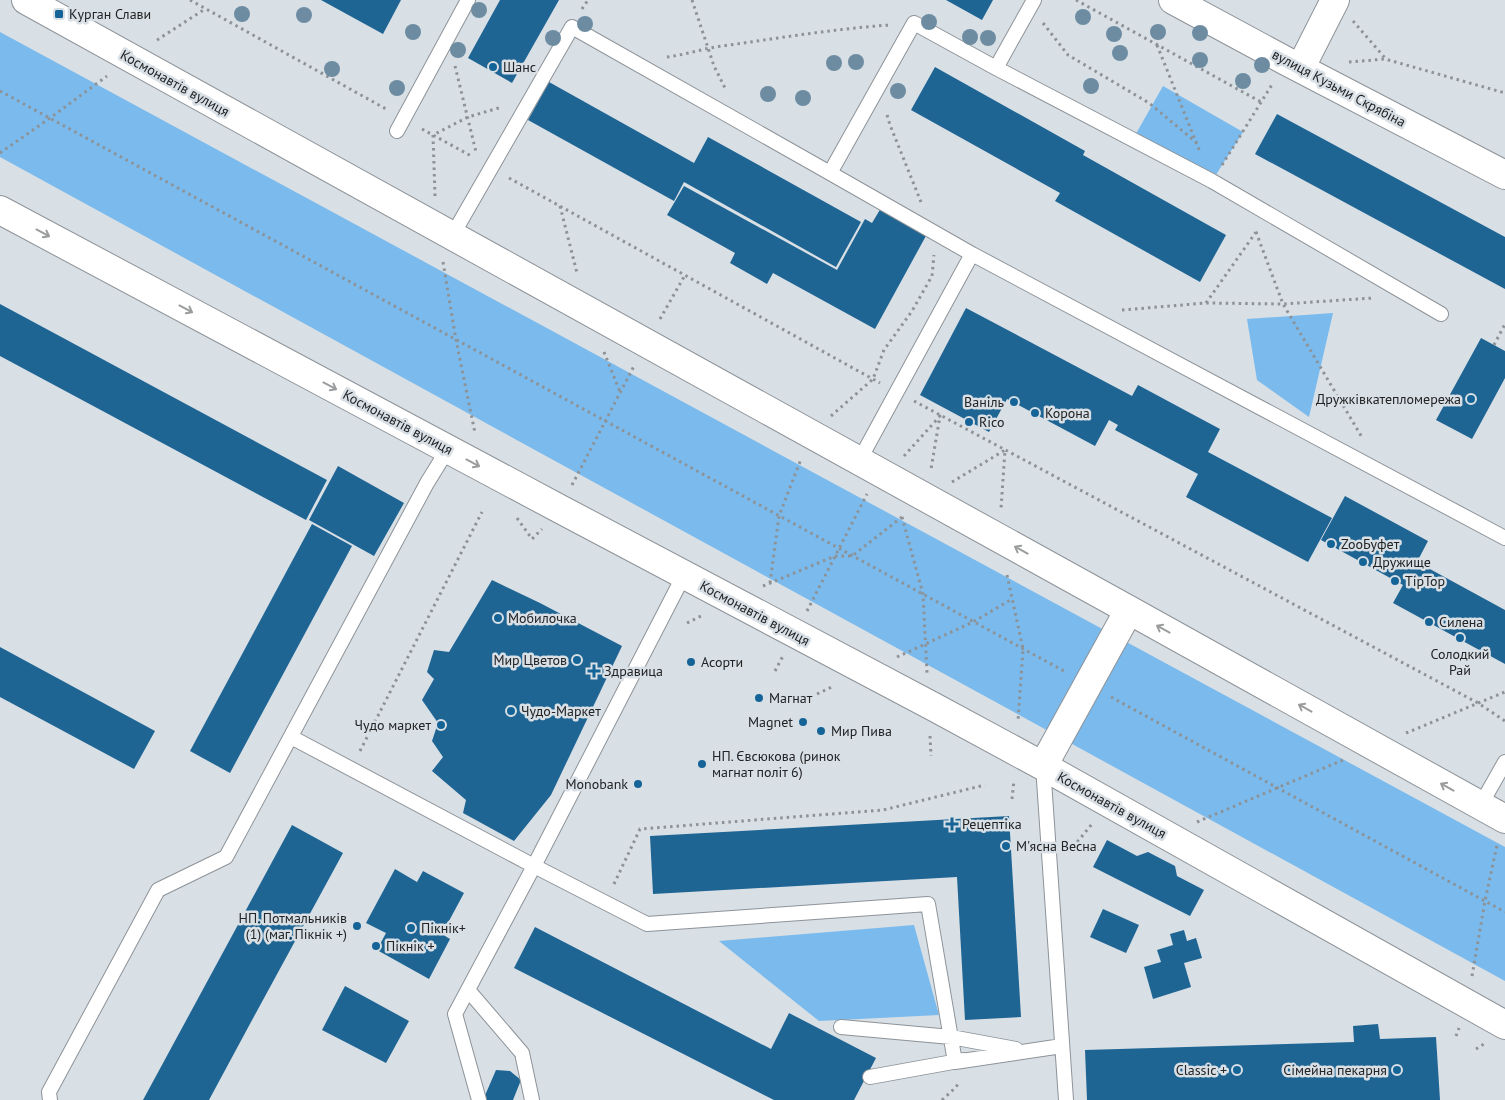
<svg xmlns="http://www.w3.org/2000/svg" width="1505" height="1100" viewBox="0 0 1505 1100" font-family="'PT Sans',sans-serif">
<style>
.green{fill:#7abaed}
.building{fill:#1f6594}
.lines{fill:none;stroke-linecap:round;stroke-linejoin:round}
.service-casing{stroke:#8d9398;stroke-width:16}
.minor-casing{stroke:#8d9398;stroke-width:30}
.tertiary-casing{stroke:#8d9398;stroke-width:30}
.path{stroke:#8d9296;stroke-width:3;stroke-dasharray:2.5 4;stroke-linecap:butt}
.service{stroke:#fff;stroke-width:14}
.minor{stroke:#fff;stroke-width:28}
.tertiary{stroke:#fff;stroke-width:28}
.tree{fill:#6d8ca2}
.oneway{stroke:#9b9c9d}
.poi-dot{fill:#156497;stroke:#d8dfe5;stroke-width:2}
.labels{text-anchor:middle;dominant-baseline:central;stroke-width:5;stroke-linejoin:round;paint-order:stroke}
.poi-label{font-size:14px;fill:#212325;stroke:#d8dfe5;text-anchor:start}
.street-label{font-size:14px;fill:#212325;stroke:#d8dfe5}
</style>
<rect width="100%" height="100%" fill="#d8dfe5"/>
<path class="green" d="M0,32L1505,847V981L0,157Z
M1163,86L1243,132L1212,181L1133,139Z
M1333,313L1309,417L1257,380L1247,319Z
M914,925L939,1015L819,1021L719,941Z"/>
<path class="building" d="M321,0H401L383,34Z
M500,0H559L512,83L468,58Z
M946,0H993L982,20Z
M935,67L1085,151L1083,155L1226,235L1200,282L1055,201L1060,193L911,110Z
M549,82L694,163L708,137L861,222L836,267L684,182L674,201L528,120Z
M1277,114L1505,237V289L1255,154Z
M684,186L837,270L865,219L872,223L881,208L927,234L875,329L773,273L767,284L730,263L735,253L667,215Z
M0,304L327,480L306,520L0,356Z
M966,308L1132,396L1138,385L1220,429L1208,452L1332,518L1308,562L1186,497L1198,474L1115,430L1118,425L1109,420L1095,446L1007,399L989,432L920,395Z
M1481,338L1505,351V378L1472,439L1436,420Z
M338,466L404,503L374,556L309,520Z
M1345,496L1428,541L1417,562L1505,610V664L1393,603L1403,585L1321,540Z
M312,524L352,546L230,773L190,751Z
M492,580L540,603L622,646L551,795L514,841L463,813L466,800L432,771L443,757L432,741L438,723L422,700L434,679L427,672L434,650L449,652Z
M0,647L155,731L134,769L0,697Z
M1009,816L1021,1017L965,1020L957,877L653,894L650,836Z
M292,825L343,853L251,1022L209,1100H143Z
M1107,840L1137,856L1148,852L1175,866L1177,876L1204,890L1190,916L1093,867Z
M395,869L417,882L423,871L464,893L442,934L450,939L429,979L377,950L386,933L366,923Z
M1103,909L1139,925L1126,953L1090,937Z
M535,927L771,1049L789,1013L876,1058L854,1100H774L514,968Z
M1184,930L1187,941L1196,938L1202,958L1184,963L1191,987L1153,999L1144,967L1161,962L1157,950L1173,945L1170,934Z
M345,986L409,1021L386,1063L322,1030Z
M1378,1024L1380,1039L1436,1037L1440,1100H1087L1085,1050L1354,1042L1353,1026Z
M496,1070L510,1071L521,1080L513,1100H483Z"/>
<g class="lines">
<g class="service-casing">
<path id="service" d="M1034,0L996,68L1212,181L1441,314
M397,131L468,0
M830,173L972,254
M452,236L572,27L830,173L914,23L996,68
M859,461L972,254L1505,538
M684,575L534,866L647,924L928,904L955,1062L1062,1046
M291,737L534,866L455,1014L479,1100
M1043,766L1066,1100
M1480,806L1505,762
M468,990L522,1053L532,1100
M841,1027L951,1037L1016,1049
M870,1077L964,1060
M50,1100L49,1092L158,890L226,857L427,483L448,449"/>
</g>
<g class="minor-casing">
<path id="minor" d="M1173,0L1286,61L1505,175
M1301,67L1335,0"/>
</g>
<g class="tertiary-casing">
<path id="tertiary" d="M26,0L1129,610L1505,819
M0,210L560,509L934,707L1043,766L1505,1025
M1043,766L1129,610"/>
</g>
<path class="path" d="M190,0L386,109
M692,0L714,66L726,90
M1076,0L1261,102
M582,9L588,0
M1353,21L1385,58
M1043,23L1068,55L1149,103L1197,143
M157,40L205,9
M1157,45L1200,152
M667,57C683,55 699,50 715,47C774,39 831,29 890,25
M1349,62L1385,59L1505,93
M455,66L476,152
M0,91L1064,671
M887,115L890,125L921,202
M422,129L473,157
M0,153L50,118L107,76
M1222,165L1273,83
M509,178L880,383
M435,196L433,135L468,117L502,107
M560,206L577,273
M1256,232L1283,304L1363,439
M443,262L456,340L475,433
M1206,303L1256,232L1255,231
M1122,310L1206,303L1283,304L1373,298
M660,319L685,275
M1494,345L1505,324
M604,352L620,392
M914,401L1478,703L1505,721
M831,416L873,379L884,350L912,311L932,276L934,255
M904,456L940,416L931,469
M952,482L1005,450L1001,509
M572,485L634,366
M902,517L923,594L927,673
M517,518L532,539L542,529
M1007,575L1023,649L1018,721
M770,583L779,516L801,459
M763,586L835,556H852L902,517
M807,611L867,494
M687,623L703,615
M897,657L973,622L1012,599
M775,671L783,656
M817,694L834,686
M1111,697L1505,912
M1406,733L1505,692
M930,736L931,756
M360,751L482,512
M1012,799L1014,780
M1197,822L1343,760
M1069,852L1092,824
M614,884L640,829L883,810L985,785
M1472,976L1485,901L1497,845
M1456,1036L1459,1028
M1476,1049L1484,1044
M942,1100L955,1088L959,1083"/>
<use href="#service" class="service"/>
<use href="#minor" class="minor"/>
<use href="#tertiary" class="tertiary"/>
</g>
<g class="tree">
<circle cx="479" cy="10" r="8"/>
<circle cx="242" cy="14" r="8"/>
<circle cx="304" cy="15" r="8"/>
<circle cx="1083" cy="17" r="8"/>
<circle cx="929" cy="22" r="8"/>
<circle cx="585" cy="24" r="8"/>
<circle cx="413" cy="32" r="8"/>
<circle cx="1158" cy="32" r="8"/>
<circle cx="1200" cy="33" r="8"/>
<circle cx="1114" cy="34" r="8"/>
<circle cx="970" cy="37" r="8"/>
<circle cx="553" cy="38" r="8"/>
<circle cx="988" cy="38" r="8"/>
<circle cx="458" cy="50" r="8"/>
<circle cx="1120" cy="53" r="8"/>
<circle cx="1200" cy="60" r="8"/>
<circle cx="856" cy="62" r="8"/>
<circle cx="834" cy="63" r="8"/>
<circle cx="1262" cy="65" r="8"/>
<circle cx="332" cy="69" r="8"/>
<circle cx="1243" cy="81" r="8"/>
<circle cx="1091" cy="86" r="8"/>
<circle cx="397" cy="88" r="8"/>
<circle cx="898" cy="91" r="8"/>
<circle cx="768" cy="94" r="8"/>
<circle cx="803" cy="98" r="8"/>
</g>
<defs><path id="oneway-shaft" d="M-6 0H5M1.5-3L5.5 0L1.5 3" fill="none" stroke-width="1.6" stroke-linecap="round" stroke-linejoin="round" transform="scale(1.25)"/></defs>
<g class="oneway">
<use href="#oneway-shaft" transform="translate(43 233) rotate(28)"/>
<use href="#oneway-shaft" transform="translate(186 309) rotate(28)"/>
<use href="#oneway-shaft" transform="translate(330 386) rotate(28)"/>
<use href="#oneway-shaft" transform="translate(473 463) rotate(28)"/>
<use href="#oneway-shaft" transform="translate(1021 550) rotate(-151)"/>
<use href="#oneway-shaft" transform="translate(1163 629) rotate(-151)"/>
<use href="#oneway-shaft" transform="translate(1305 708) rotate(-151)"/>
<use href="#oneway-shaft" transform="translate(1447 787) rotate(-151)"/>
</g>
<g class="poi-dot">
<rect x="54" y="9" width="10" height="10" rx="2.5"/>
<circle cx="493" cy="67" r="5"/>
<circle cx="1471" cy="399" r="5"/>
<circle cx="1014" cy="402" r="5"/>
<circle cx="1035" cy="413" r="5"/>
<circle cx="969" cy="422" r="5"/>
<circle cx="1331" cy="544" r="5"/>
<circle cx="1363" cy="562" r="5"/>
<circle cx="1395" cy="581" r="5"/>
<circle cx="498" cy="618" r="5"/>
<circle cx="1429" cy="622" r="5"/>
<circle cx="1460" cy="638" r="5"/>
<circle cx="577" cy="660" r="5"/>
<circle cx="691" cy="662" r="5"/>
<path d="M591.5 663.5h5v5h5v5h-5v5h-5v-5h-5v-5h5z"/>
<circle cx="759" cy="698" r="5"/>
<circle cx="511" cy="711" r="5"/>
<circle cx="803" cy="722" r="5"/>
<circle cx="441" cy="725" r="5"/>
<circle cx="821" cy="731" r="5"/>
<circle cx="702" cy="764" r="5"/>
<circle cx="638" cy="784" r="5"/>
<path d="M949.5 816.5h5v5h5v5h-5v5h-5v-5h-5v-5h5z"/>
<circle cx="1006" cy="846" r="5"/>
<circle cx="357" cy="926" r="5"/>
<circle cx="411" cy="928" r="5"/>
<circle cx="376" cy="946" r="5"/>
<circle cx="1237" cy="1070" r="5"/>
<circle cx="1397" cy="1070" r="5"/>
</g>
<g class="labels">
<g class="poi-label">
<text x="69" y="14">Курган Слави</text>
<text x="503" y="67">Шанс</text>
<text x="1461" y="399" text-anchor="end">Дружківкатепломережа</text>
<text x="1004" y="402" text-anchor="end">Ваніль</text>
<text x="1045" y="413">Корона</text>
<text x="979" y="422">Rico</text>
<text x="1341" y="544">ZooБуфет</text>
<text x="1373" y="562">Дружище</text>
<text x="1405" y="581">TipTop</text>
<text x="508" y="618">Мобилочка</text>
<text x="1439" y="622">Силена</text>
<text x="1460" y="654" text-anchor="middle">Солодкий<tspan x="1460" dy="16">Рай</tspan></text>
<text x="567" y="660" text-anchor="end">Мир Цветов</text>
<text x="701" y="662">Асорти</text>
<text x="604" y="671">Здравица</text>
<text x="769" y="698">Магнат</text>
<text x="521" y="711">Чудо-Маркет</text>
<text x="793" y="722" text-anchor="end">Magnet</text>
<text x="431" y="725" text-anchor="end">Чудо маркет</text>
<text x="831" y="731">Мир Пива</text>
<text x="712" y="756">НП. Євсюкова (ринок<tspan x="712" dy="16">магнат політ 6)</tspan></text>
<text x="628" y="784" text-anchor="end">Monobank</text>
<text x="962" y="824">Рецептіка</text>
<text x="1016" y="846">М'ясна Весна</text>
<text x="347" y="918" text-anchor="end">НП. Потмальників<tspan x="347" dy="16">(1) (маг. Пікнік +)</tspan></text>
<text x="421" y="928">Пікнік+</text>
<text x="386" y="946">Пікнік +</text>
<text x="1227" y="1070" text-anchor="end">Classic +</text>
<text x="1387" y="1070" text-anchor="end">Сімейна пекарня</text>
</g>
<g class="street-label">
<text transform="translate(175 83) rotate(29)">Космонавтів вулиця</text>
<text transform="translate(1339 88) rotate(28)">вулиця Кузьми Скрябіна</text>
<text transform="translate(398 422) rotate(28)">Космонавтів вулиця</text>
<text transform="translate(755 613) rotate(28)">Космонавтів вулиця</text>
<text transform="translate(1112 805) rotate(29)">Космонавтів вулиця</text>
</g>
</g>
</svg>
